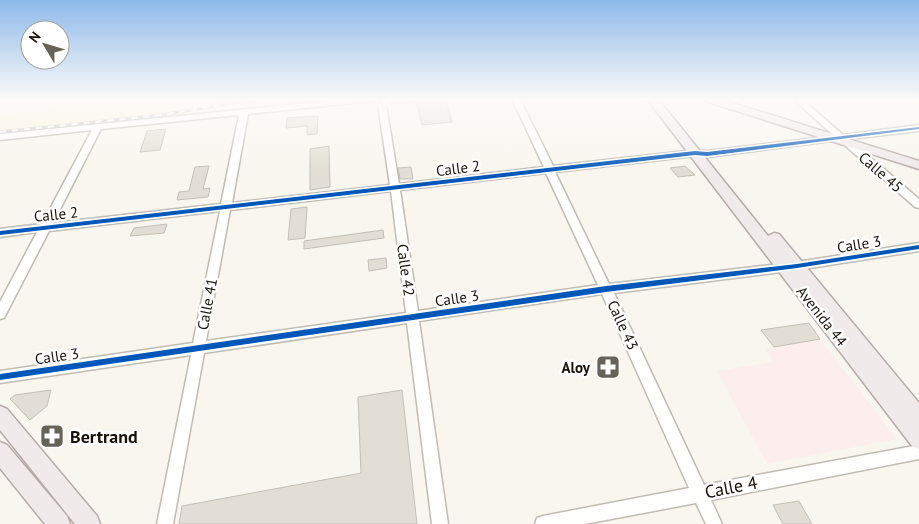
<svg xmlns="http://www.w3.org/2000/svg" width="919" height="524" viewBox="0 0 919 524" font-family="'PT Sans',sans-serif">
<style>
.built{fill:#fcf3de}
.education{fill:#fbeeed}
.building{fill:#e2ded5;stroke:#c3bfb6}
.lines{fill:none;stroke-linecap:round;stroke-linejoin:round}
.minor-casing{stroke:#c0bcb3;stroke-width:3}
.major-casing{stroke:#b7aba9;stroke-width:3}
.minor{fill:#fefefd;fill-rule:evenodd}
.major{fill:#f0eaea;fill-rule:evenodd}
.rail-casing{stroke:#c3c1bf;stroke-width:3}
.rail{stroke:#fff;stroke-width:2;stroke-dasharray:6;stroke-linecap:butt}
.cycleway-casing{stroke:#fff;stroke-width:3}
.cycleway{fill:#0057b8;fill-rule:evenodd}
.labels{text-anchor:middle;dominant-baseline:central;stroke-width:5;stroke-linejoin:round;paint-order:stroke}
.street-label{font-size:15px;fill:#171207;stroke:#fff}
.poi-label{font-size:15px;font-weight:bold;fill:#171207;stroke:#fff;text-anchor:end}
.near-poi-label{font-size:18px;font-weight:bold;fill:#171207;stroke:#fff;text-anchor:start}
.near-street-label{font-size:18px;fill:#171207;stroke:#fff}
</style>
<rect width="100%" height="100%" fill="#f9f6ef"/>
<path class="built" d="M55,99H304L111,126L0,136V114L48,109Z"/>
<path class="education" d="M820,339L897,439L767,464L717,371L773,362L765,349Z"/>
<path class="building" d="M446,100L452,122L422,125L416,103Z
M318,116L317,134L307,135V126L286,128L287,118Z
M166,129L160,150L140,152L147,131Z
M329,146L330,187L310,190V149Z
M209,166L203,189L210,188L208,197L177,200L179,192L189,191L195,167Z
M685,166L695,175L678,177L670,168Z
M411,167L413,179H400L398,168Z
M307,207L305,238L288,240L291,209Z
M167,224L164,233L130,236L134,228Z
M383,230L384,238L304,249V241Z
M386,258L387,268L369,271L368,260Z
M809,323L820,339L774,347L761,330Z
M51,390L47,406L30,420L10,399L15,395Z
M402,390L417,524H179L182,506L361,473L358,397Z
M799,501L812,524H783L773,505Z"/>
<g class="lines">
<g class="minor-casing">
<path id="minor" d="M348,99H376L372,101L248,114L232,203L390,185L378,105L384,99H415L411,101L388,103L386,105L399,184L544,167L512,99H520L553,166L695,150L707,151L834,136L793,99H802L843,135L919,125V131L849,139L919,199V208L915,207L839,140L707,157L695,156L555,172L609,284L797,262L919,243V251L797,270L614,293L704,485L919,445V459L711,500L722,524H706L696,503L585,524H535L537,518L543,516L689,488L602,294L419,321L448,524H432L407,323L204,353L173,524H157L191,355L0,383V371L193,343L220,211L49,231L4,318L0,319V302L37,232L0,237V229L42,224L92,130L0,140V134ZM239,115L221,204L53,223L101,129ZM546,173L598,285L418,311L400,190ZM391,191L406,313L206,341L230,210Z"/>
</g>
<g class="major-casing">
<path id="major" d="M647,99H658L768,236L774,233L779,234L919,403V449L912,446Z
M704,99H720L919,161V169L705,101Z
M0,406L7,409L97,516L100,524H75L0,430Z
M0,442L7,445L67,516L70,524H45L0,468Z"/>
</g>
<use href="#minor" class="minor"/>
<use href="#major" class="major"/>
<g class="rail-casing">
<path id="rail" d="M0,132L161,115L257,99"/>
</g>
<use href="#rail" class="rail"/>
<g class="cycleway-casing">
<path id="cycleway" d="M919,127V129L707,156L695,155L0,235V231L695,151L707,152Z
M919,245V249L797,268L606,292L0,380V374L606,286L797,264Z"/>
</g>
<use href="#cycleway" class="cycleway"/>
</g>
<linearGradient id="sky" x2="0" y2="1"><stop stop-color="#8eb9ea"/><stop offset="0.58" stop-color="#fcfbf8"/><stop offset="1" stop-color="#fcfbf8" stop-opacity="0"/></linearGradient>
<rect width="919" height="172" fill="url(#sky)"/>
<defs>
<g id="pharmacy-square" transform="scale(1.25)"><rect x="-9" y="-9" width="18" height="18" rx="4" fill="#666258" stroke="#fff"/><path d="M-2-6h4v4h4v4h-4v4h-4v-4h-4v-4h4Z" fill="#fff"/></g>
</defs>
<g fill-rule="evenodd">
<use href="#pharmacy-square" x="608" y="367"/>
<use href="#pharmacy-square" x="52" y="436"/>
</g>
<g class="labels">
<g class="street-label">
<text transform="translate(458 168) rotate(-7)">Calle 2</text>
<text transform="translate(881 172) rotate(41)">Calle 45</text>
<text transform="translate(56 214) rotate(-6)">Calle 2</text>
<text transform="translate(859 244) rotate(-9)">Calle 3</text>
<text transform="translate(406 270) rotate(82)">Calle 42</text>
<text transform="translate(457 298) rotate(-8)">Calle 3</text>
<text transform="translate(207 304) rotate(-79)">Calle 41</text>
<text transform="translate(822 316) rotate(52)">Avenida 44</text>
<text transform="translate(623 325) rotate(65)">Calle 43</text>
<text transform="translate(57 356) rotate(-8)">Calle 3</text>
</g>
<g class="poi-label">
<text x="590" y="367">Aloy</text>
</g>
<g class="near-poi-label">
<text x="70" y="436">Bertrand</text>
</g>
<g class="near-street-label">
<text transform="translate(731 487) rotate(-11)">Calle 4</text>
</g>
</g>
<g transform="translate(45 45) rotate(308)"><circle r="24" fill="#ffffff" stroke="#a2a09c"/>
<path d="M0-4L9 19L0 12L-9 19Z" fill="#666258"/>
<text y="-8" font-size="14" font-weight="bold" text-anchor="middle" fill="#171207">N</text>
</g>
</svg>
